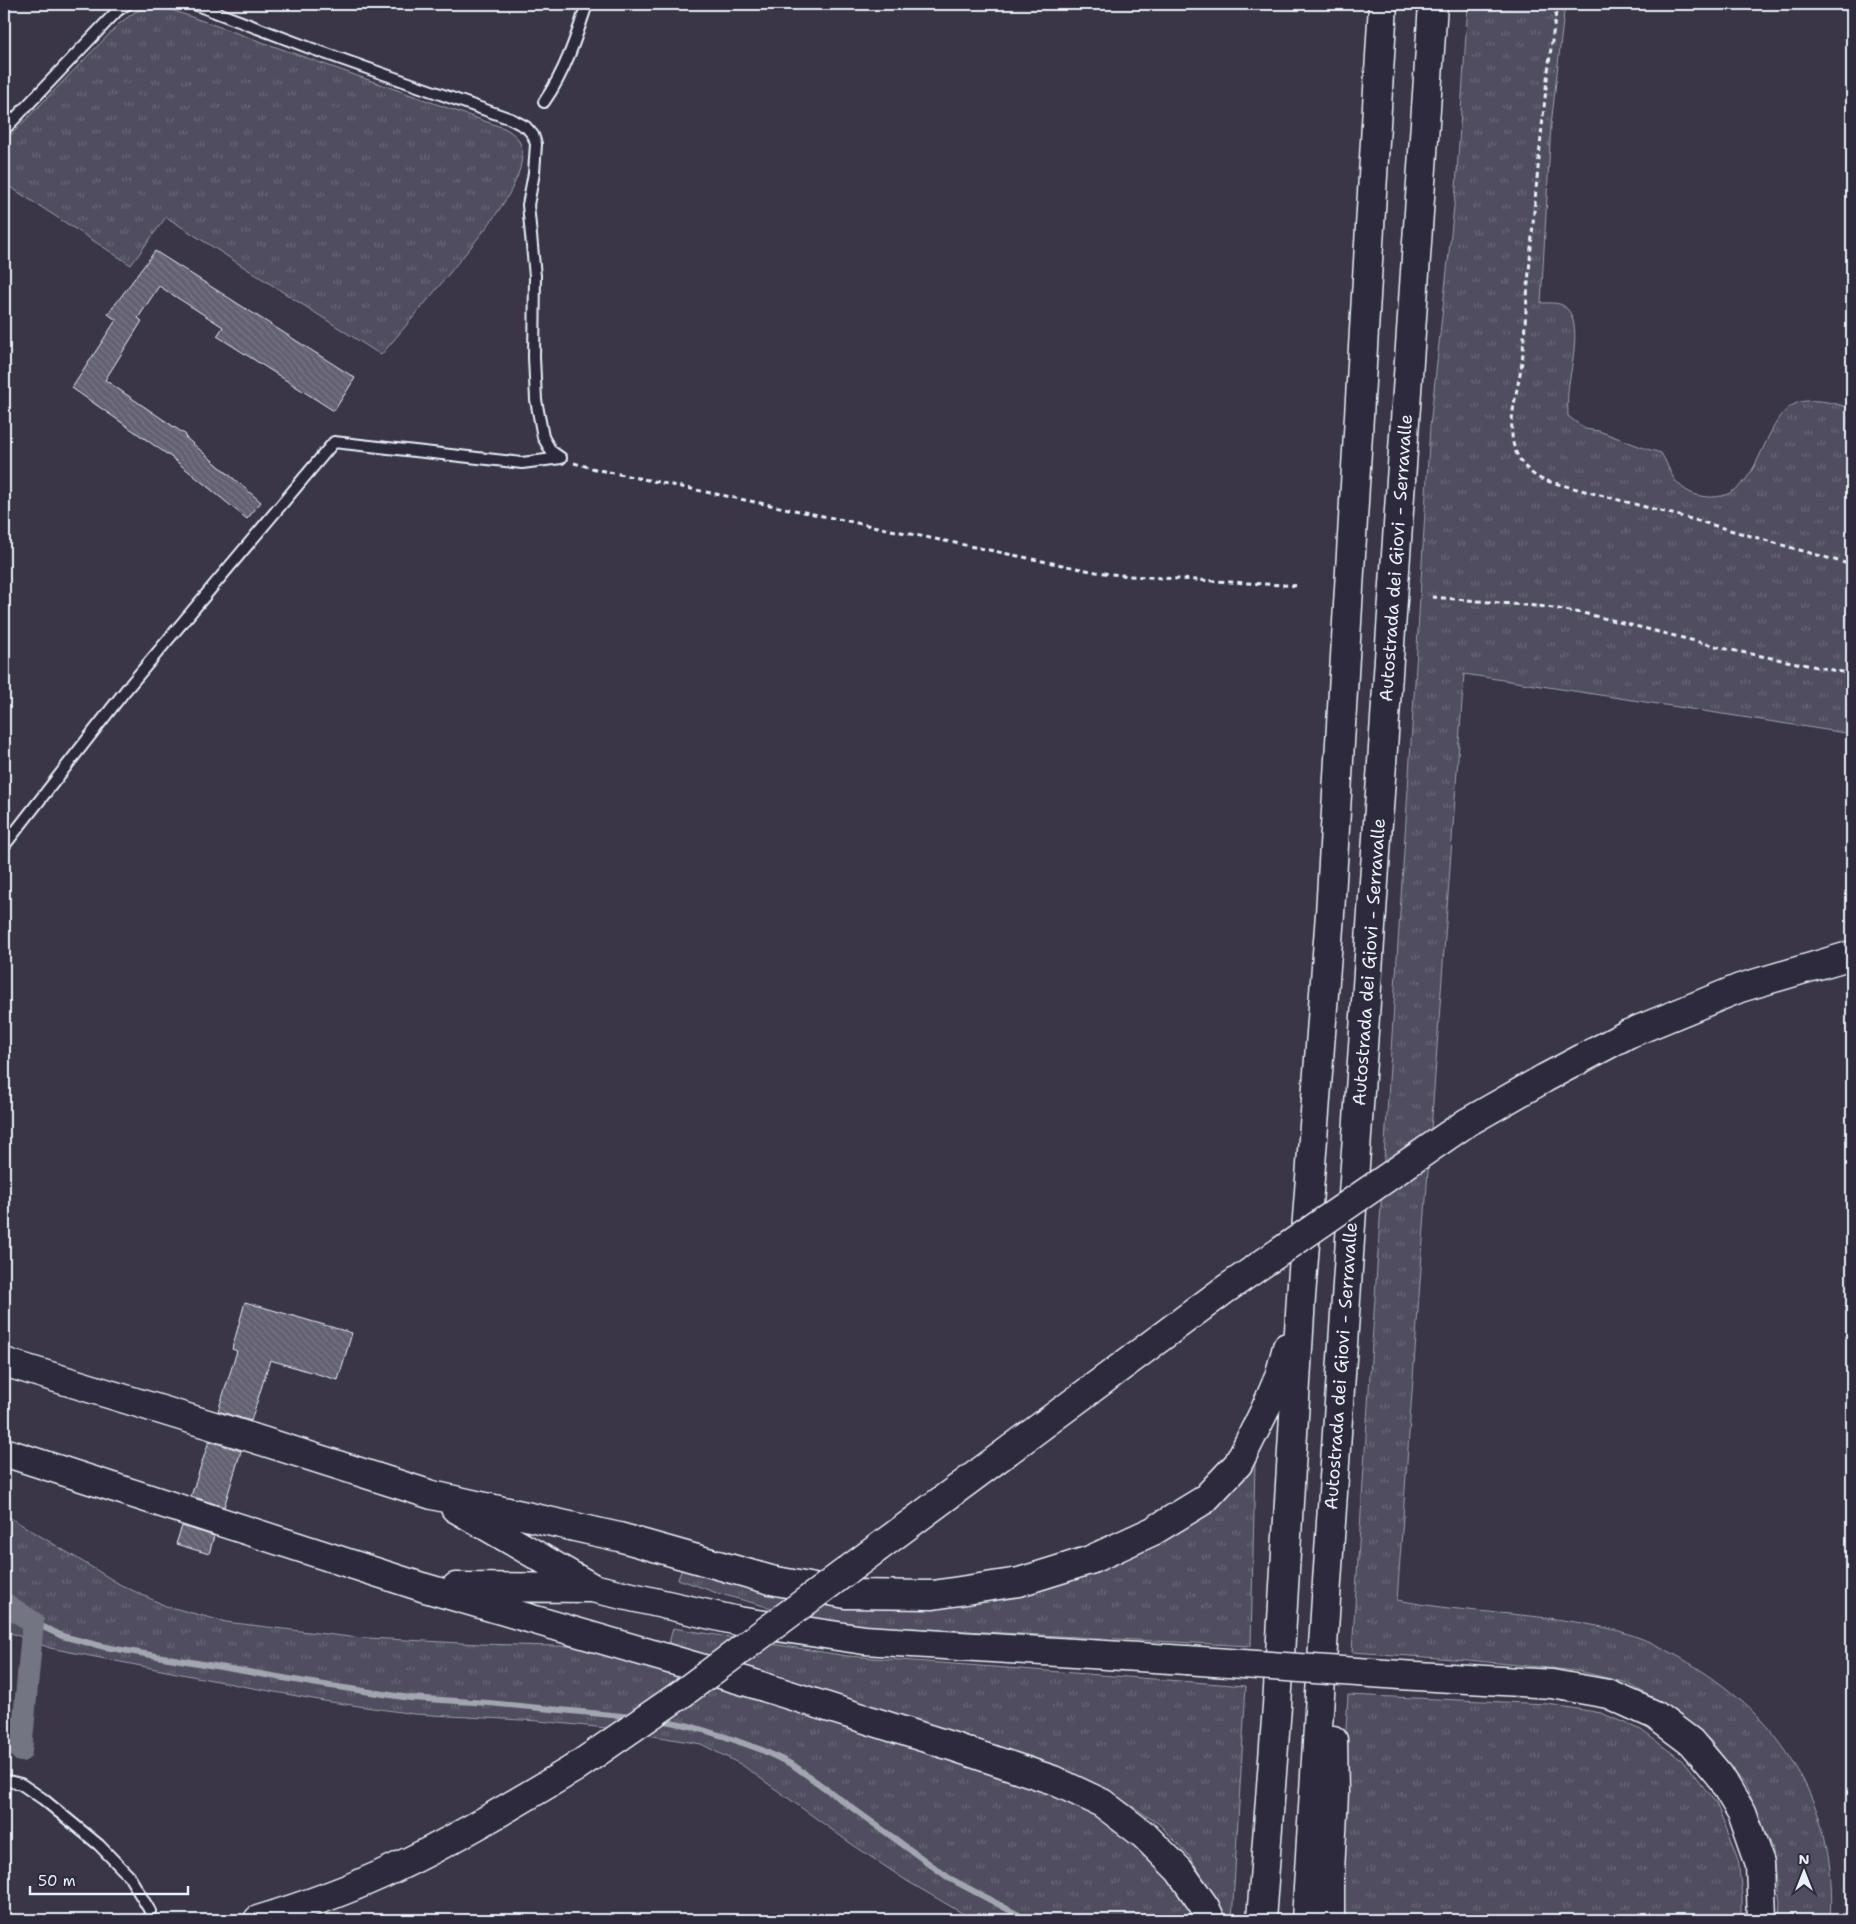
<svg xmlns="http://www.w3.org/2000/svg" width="1856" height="1924" viewBox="0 0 1856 1924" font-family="'Shantell Sans',sans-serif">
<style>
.grass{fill:url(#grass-tufts);stroke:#9ca0ac}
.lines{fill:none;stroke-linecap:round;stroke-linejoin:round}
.stream{stroke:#a2a6b1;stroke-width:6}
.canal{stroke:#737482;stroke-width:22}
.building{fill:url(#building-back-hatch);stroke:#e8f1f8}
.service-casing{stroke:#e8f1f8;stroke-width:14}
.primary-casing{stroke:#e8f1f8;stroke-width:31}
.motorway-casing{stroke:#e8f1f8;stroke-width:31}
.path{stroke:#e8f1f8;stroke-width:3;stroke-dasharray:5 4;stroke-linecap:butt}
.service{stroke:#2f2a3d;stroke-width:10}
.primary{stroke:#2f2a3d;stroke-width:28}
.motorway{stroke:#2f2a3d;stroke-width:28}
.primary-bridge-casing{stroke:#e8f1f8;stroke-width:31;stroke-linecap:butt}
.motorway-bridge-casing{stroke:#e8f1f8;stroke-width:31;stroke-linecap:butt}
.primary-bridge{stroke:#2f2a3d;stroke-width:28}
.motorway-bridge{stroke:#2f2a3d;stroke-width:28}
.labels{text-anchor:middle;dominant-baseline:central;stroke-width:4;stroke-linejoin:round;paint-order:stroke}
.street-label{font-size:18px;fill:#e8f1f8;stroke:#2f2a3d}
</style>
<defs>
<pattern id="grass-tufts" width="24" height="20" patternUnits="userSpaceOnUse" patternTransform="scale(1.25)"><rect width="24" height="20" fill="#504e5f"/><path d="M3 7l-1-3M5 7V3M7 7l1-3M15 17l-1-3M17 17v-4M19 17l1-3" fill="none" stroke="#696877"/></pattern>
<pattern id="building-back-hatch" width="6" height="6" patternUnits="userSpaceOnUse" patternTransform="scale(1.25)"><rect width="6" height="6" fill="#636171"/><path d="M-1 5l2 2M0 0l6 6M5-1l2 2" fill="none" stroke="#797886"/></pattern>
</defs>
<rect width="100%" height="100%" fill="#3a3648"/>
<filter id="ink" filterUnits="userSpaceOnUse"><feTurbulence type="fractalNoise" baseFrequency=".02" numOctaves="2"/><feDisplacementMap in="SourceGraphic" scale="10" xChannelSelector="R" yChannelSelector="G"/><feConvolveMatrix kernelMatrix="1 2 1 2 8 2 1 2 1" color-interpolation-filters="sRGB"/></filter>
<g filter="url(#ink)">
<path class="grass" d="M1468,4H1565L1551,125L1541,303C1548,303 1558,302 1564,306C1585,321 1569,372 1568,393C1567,400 1568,408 1568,416L1585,429L1599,431L1644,448L1661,453C1667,462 1669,472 1675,480C1684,491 1694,496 1708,497C1761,500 1758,427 1793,405C1807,396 1838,403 1852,409V734L1464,674L1397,1600C1466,1614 1538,1612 1607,1628C1640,1635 1671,1651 1699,1669C1788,1726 1838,1813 1831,1920H1779L1780,1903L1773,1851L1746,1786L1710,1740L1674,1710L1627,1683L1578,1671L1468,1660L1352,1652L1416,666L1430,426L1456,188Z
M149,7L169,9L504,128C515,134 522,140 522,154C522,191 474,242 452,270C429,299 405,327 381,355L166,217L131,265L4,183V142L120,23L135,12Z
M1255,1462L1251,1646L869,1626L808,1618L717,1593L678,1579L684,1564L846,1603L1100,1567L1168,1539L1213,1508Z
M4,1514L121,1585L166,1606L226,1622L350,1637L480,1644L592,1647L748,1694L1084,1804L1160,1864L1190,1903L1195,1920H974L907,1881L853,1845L742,1765L701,1744L606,1728L539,1721L414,1714L324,1701L237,1685L50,1648L11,1633L4,1622Z
M673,1628L847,1656L1246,1686L1232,1920H1226L1215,1897L1190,1857L1159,1824L1112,1793L1037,1761L837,1699L669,1643Z
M1348,1695L1548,1704L1601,1713L1641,1730L1684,1762L1716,1803L1738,1857L1742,1898V1920H1340L1336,1898Z"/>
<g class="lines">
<path class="stream" d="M33,1622L62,1636L105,1647L318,1684L410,1698L489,1703L632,1717
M660,1720L690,1726L726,1737L762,1750L793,1765L949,1878L1028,1920"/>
<path class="canal" d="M4,1603L33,1622L21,1751"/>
</g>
<path class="building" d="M155,251L355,378L334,411L217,336L223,327L159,286L138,318L142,321L105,380L186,435L185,437L261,502L247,519L171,457L72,388L116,320L108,314Z
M245,1302L352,1333L338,1380L270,1360L251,1421L218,1411L237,1351L232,1349Z
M209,1441L241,1451L224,1507L191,1496Z
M182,1526L214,1536L209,1554L176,1544Z"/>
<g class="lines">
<g class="service-casing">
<path id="service" d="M194,4L310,48L511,119L526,127L533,135L536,144L534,173L528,205L535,276L534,357L536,400L543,437L551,451L561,458
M544,102C565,72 576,38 587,4
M4,130L117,11L127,4
M4,846L125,691L334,442L522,463L561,458
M4,1780L21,1784L43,1799L99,1845L129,1876L150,1911"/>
</g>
<g class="primary-casing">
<path id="primary" d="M258,1920C304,1906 349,1890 393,1869C455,1840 514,1804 573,1769"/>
</g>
<g class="motorway-casing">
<path id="motorway" d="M4,1362L240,1434L432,1495L619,1537L771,1580L846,1594L933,1595L1019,1582L1090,1560L1153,1531L1204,1500L1238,1464L1264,1412L1279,1377L1287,1347
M4,1452L422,1587L748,1682L951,1746L1053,1780L1102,1803L1144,1835L1179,1870L1205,1907L1211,1920
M455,1508L591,1587
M456,1587L592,1588L738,1621L864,1640L1186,1660
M1400,1675L1552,1684L1608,1694L1655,1715L1691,1742L1719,1775L1742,1813L1760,1864L1762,1920
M1261,1920L1277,1706L1301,1297L1330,914L1383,4
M1306,1920L1327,1582L1433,4
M1330,1920V1871L1334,1793L1333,1740"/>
</g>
<path class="path" d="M1557,4C1553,35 1548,67 1545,98C1536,183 1529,267 1523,352C1521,380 1510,408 1512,435C1513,454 1525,472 1543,480L1695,520L1852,565
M574,463L599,470L1096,572L1129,576L1299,586
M1432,597L1547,607L1587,614L1731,650L1852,674"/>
<use href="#service" class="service"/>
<use href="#primary" class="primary"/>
<use href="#motorway" class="motorway"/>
<g class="primary-bridge-casing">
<path id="primary-bridge" d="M573,1769L680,1695L1223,1291L1466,1123L1545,1078L1628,1034L1740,988L1852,955"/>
</g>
<g class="motorway-bridge-casing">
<path id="motorway-bridge" d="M1186,1660L1400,1675"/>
</g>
<use href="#primary-bridge" class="primary-bridge"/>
<use href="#motorway-bridge" class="motorway-bridge"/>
</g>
</g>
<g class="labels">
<g class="street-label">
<text transform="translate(1396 558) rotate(-86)">Autostrada dei Giovi - Serravalle</text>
<text transform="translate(1369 962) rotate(-86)">Autostrada dei Giovi - Serravalle</text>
<text transform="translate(1341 1366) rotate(-86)">Autostrada dei Giovi - Serravalle</text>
</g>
</g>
<rect width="1856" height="1924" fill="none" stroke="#2f2a3d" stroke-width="20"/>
<rect x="10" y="10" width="1836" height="1904" fill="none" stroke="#e8f1f8" stroke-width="2" filter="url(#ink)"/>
<g transform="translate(1804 1872)" stroke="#2f2a3d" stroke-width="4" paint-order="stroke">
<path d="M0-4L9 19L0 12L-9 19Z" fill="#e8f1f8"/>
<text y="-8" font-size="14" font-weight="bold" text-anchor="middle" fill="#e8f1f8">N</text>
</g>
<path d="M30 1886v8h158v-8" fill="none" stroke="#e8f1f8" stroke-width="2.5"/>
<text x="38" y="1886" font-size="15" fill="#e8f1f8" stroke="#2f2a3d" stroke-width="4" paint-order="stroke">50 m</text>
</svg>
